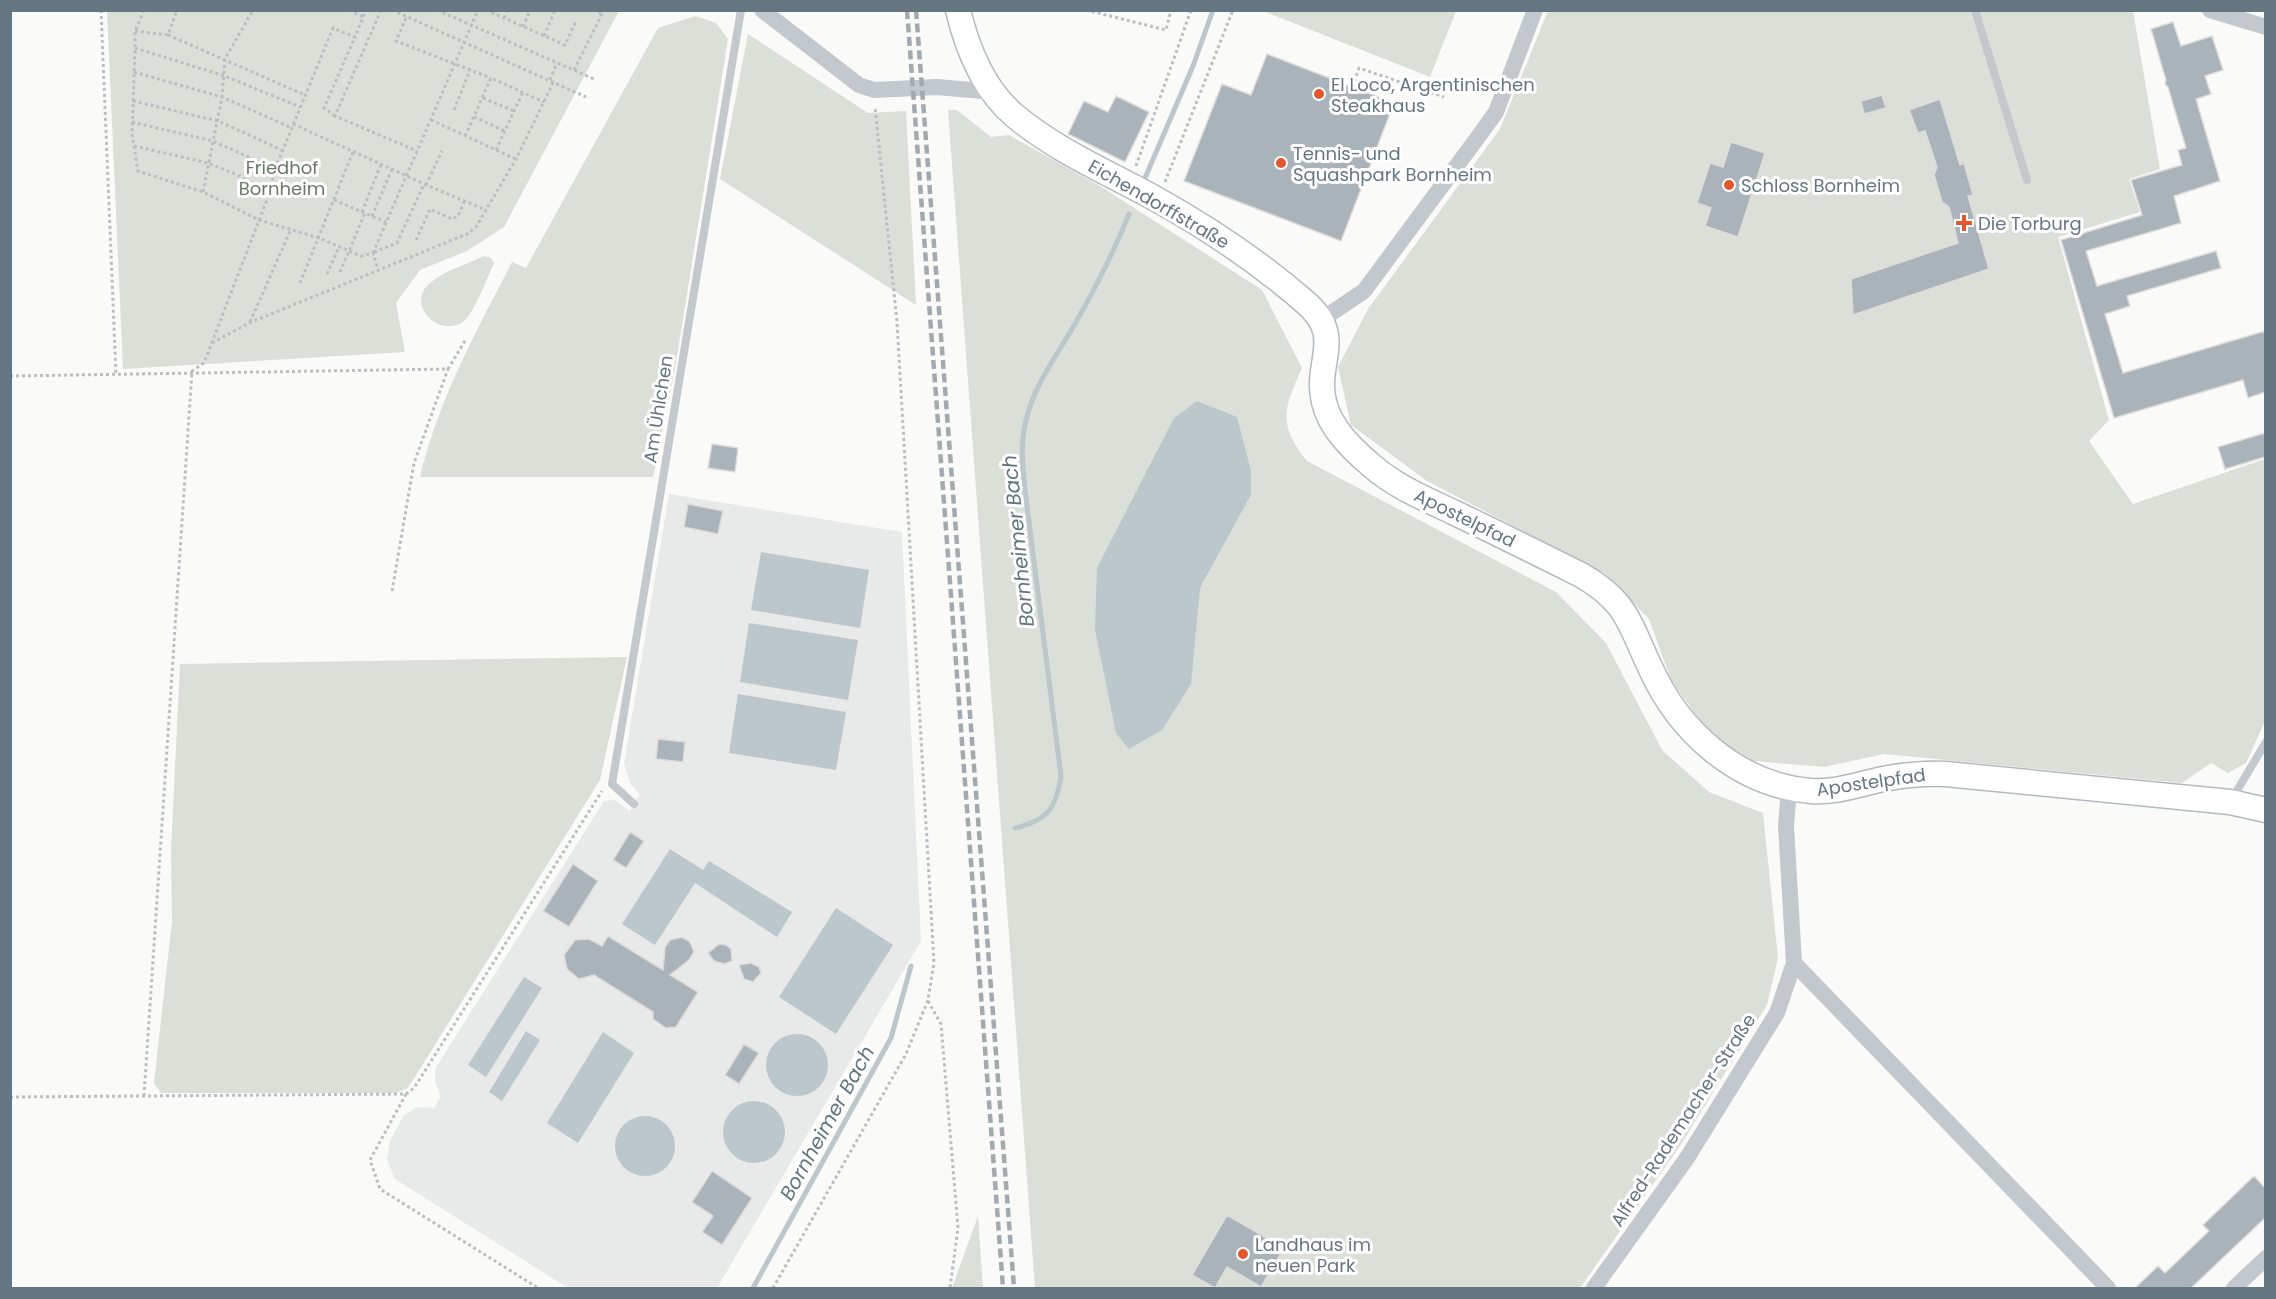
<svg xmlns="http://www.w3.org/2000/svg" width="2276" height="1299" viewBox="0 0 2276 1299" font-family="Poppins,sans-serif">
<style>
.built{fill:#e8e9e9}
.green{fill:#dadfd7;fill-rule:evenodd}
.water{fill:#bbc7cb}
.lines{fill:none;stroke-linecap:round;stroke-linejoin:round}
.stream{stroke:#bbc7cb;stroke-width:5}
.building{fill:#aab3b9;stroke:#dcdcda;stroke-width:1.5}
.secondary-casing{stroke:#b3babf;stroke-width:27}
.path{stroke:#bbbfc2;stroke-width:3;stroke-dasharray:3 3;stroke-linecap:butt}
.lane{stroke:#c3c8cc;stroke-width:8}
.street{stroke:#c3c8cc;stroke-width:16}
.secondary{stroke:#fff;stroke-width:24}
.rail{stroke:#a2aab0;stroke-width:4.5;stroke-dasharray:9 4.5;stroke-linecap:butt}
.poi-dot{fill:#e4572e;stroke:#fff;stroke-width:2}
.labels{text-anchor:middle;dominant-baseline:central;stroke-width:6;stroke-linejoin:round;paint-order:stroke}
.poi-label{font-size:18px;fill:#657683;stroke:#fff;text-anchor:start}
.park-label{font-size:18px;fill:#687a64;stroke:#fff}
.street-label{font-size:18px;fill:#657683;stroke:#fff}
.water-label{font-size:20px;font-style:italic;fill:#60757c;stroke:#fff}
</style>
<rect width="100%" height="100%" fill="#fafaf8"/>
<path class="built" d="M669,494L902,532L921,941L717,1288H568L395,1179L387,1160L390,1141L404,1115L418,1107L434,1108L441,1096L435,1081V1069L604,801L615,800L630,811L640,795L630,783L624,763Z"/>
<path class="green" d="M107,11V10L619,11L504,227L467,251L420,270L396,303L405,352L123,369Z
M1263,11L1456,10V11L1430,77Z
M1548,11H2133L2160,169L2129,179L2140,212L2058,237L2109,420L2089,441L2133,504L2265,459L2266,719L2246,763L2228,773L2211,763L2182,783L1884,754L1824,767L1754,761L1711,736L1671,680L1649,619L1605,574L1427,481L1351,425L1338,367L1368,309L1500,129Z
M695,16L716,23L728,39L675,369L653,477H420C438,400 476,332 512,262L526,268L658,28Z
M748,34L868,113L906,111L916,305L720,179Z
M948,110H957L991,137L1009,135L1100,186L1262,290L1302,368C1284,408 1277,424 1307,461L1556,592L1606,643L1662,750L1709,792L1763,813L1778,958L1767,1005L1680,1146L1580,1288H1035ZM1251,471V495L1200,588Z
M484,256L491,258L494,263C488,276 474,313 464,321C438,340 405,303 430,283C444,271 467,264 484,256Z
M627,657L600,780L408,1088L396,1093H161L154,1083L172,921L171,850L180,664Z
M978,1216L983,1288H952Z"/>
<path class="water" d="M1197,401L1237,417L1251,471V495L1200,588L1191,684L1162,730L1129,749L1116,733L1095,630L1097,568L1174,418Z
M761,552L869,570L860,628L751,610Z
M749,623L858,640L848,700L740,682Z
M738,694L846,712L836,770L729,753Z
M670,849L703,870L709,861L792,912L777,937L695,883L655,945L622,924Z
M836,908L893,945L836,1034L779,997Z
M524,977L542,988L486,1077L468,1065Z
M526,1031L540,1040L502,1101L489,1092Z
M603,1032L634,1053L578,1143L547,1123Z
M766 1065a31 31 0 1 1 62 0a31 31 0 1 1-62 0Z
M723 1132a31 31 0 1 1 62 0a31 31 0 1 1-62 0Z
M615 1146a30 30 0 1 1 60 0a30 30 0 1 1-60 0Z"/>
<g class="lines">
<path class="stream" d="M1145,178L1193,66L1213,10
M1015,828C1048,820 1056,809 1061,776L1025,490C1023,468 1020,447 1025,425C1033,385 1057,356 1076,322C1096,287 1114,252 1129,214
M753,1288L891,1038L911,966"/>
</g>
<path class="building" d="M2173,22L2181,46L2212,36L2223,70L2205,76L2211,94L2196,99L2220,181L2174,196L2181,223L2086,251L2097,286L2216,251L2221,268L2127,296L2130,306L2105,314L2123,373L2265,331V392L2248,398L2243,380L2114,418L2061,240L2142,215L2131,180L2182,165L2178,150L2186,148L2168,87L2165,84L2166,80L2151,29Z
M1267,54L1394,103L1341,241L1184,181L1222,84L1251,95Z
M1882,95L1886,108L1864,114L1861,101Z
M1116,96L1149,112L1125,162L1068,134L1084,101L1108,112Z
M1940,99L1960,165L1964,163L1973,195L1968,196L1989,269L1853,315L1851,279L1958,243L1949,207L1942,202L1934,175L1937,167L1925,131L1918,133L1909,110Z
M1731,142L1765,153L1738,237L1705,226L1711,208L1697,203L1710,163L1723,167Z
M2265,433V457L2225,469L2218,447Z
M712,444L738,448L735,472L708,468Z
M688,504L723,511L718,534L684,527Z
M658,739L685,742L683,762L656,759Z
M630,832L644,841L626,868L613,860Z
M573,864L598,881L569,927L543,911Z
M608,936L663,970L665,947L670,940L682,937L690,942L694,952L689,960L670,975L698,992L676,1027L666,1028L653,1019V1012L594,975L579,979L567,969L564,955L575,940L589,939L602,946Z
M719,944L726,945L731,949L732,961L724,964L714,961L708,953Z
M751,963L759,967L761,973L753,982L744,979L739,965Z
M744,1044L759,1053L739,1084L725,1075Z
M712,1171L752,1198L722,1245L702,1232L713,1216L692,1202Z
M2254,1176L2265,1188V1218L2191,1288H2135L2158,1266L2165,1273L2209,1231L2203,1225Z
M1227,1215L1284,1248L1261,1287L1227,1267L1215,1288L1192,1275Z"/>
<g class="lines">
<g class="secondary-casing">
<path id="secondary" d="M958,10C967,48 984,90 1015,116C1057,151 1109,173 1156,199C1208,228 1259,262 1305,302C1346,337 1314,362 1324,402C1330,428 1352,449 1372,466C1396,487 1426,499 1455,513C1497,533 1539,554 1581,575C1627,601 1629,623 1650,667C1679,732 1738,785 1811,791C1835,793 1860,784 1883,779C1904,775 1925,773 1946,774L2230,802L2266,810"/>
</g>
<path class="path" d="M101,10L116,375
M144,10L135,31V48L132,134L138,171L203,192L259,220L319,238L361,256L373,253L378,270
M349,10L363,17
M381,10L335,116L417,151
M392,10L586,97
M437,10L594,79
M486,10L565,45L576,21
M593,10L602,14
M1086,10L1166,30L1171,10
M406,18L396,41L491,78
M504,18L507,10
M523,27L530,10
M135,31L168,35L177,10
M168,35L305,95
M544,36L555,10
M135,48L225,76L300,107
M574,70L604,10
M134,72L222,97L292,128
M550,80L557,63
M1352,87L1359,68L1444,97
M483,98L514,111
M133,101L218,121L282,150
M454,110L470,70
M335,116L324,108L355,37
M474,117L505,131
M431,120L516,159
M132,122L213,141L275,169
M293,124L424,184
M465,136L491,78L544,102
M134,146L208,163L240,176L268,197
M496,150L523,92
M1136,166L1191,10
M1165,182L1233,10
M426,185L442,151
M203,192L222,97L225,59L253,10
M334,200L386,222
M362,212L381,164
M372,216L392,169
M416,240L430,209L452,219L458,216L464,202
M374,252L397,243L424,184L486,210
M373,253L478,10
M340,272L365,213
M327,274L339,247
M300,283L353,152
M250,322L291,229
M212,343L249,323L467,234L476,227L516,159L554,81
M10,376L448,369L466,339
M392,591L414,463L448,369
M928,1001L941,1024L958,1228L950,1288
M406,1094L370,1160L380,1189L538,1288
M144,1096L192,371L204,363L268,197L275,169L333,28L355,37L366,10
M10,1097L406,1094L414,1088L602,791
M773,1288L906,1054L928,1000L934,963L897,322L875,107"/>
<path class="lane" d="M1975,10L2027,180
M2232,799L2266,742
M634,804L612,784L741,10"/>
<path class="street" d="M762,10L859,85L874,90L937,87L994,92
M2210,10L2266,27
M1321,320L1364,291L1481,133L1496,112L1535,10
M1794,963L2108,1288
M1594,1288L1687,1158L1777,1013L1794,963L1786,826L1789,788
M2234,1288L2266,1258"/>
<use href="#secondary" class="secondary"/>
<path class="rail" d="M907,10L1003,1288
M916,10L1014,1288"/>
</g>
<g class="poi-dot">
<circle cx="1319" cy="94" r="6"/>
<circle cx="1281" cy="163" r="6"/>
<circle cx="1729" cy="185" r="6"/>
<path d="M1961 214h6v6h6v6h-6v6h-6v-6h-6v-6h6z"/>
<circle cx="1243" cy="1254" r="6"/>
</g>
<g class="labels">
<g class="poi-label">
<text x="1331" y="84">El Loco, Argentinischen<tspan x="1331" dy="21">Steakhaus</tspan></text>
<text x="1293" y="153">Tennis- und<tspan x="1293" dy="21">Squashpark Bornheim</tspan></text>
<text x="1741" y="185">Schloss Bornheim</text>
<text x="1978" y="223">Die Torburg</text>
<text x="1255" y="1244">Landhaus im<tspan x="1255" dy="21">neuen Park</tspan></text>
</g>
<g class="park-label">
<text x="282" y="167">Friedhof<tspan x="282" dy="21">Bornheim</tspan></text>
</g>
<g class="street-label">
<text transform="translate(1159 204) rotate(30)">Eichendorffstraße</text>
<text transform="translate(658 409) rotate(-81)">Am Ühlchen</text>
<text transform="translate(1465 518) rotate(26)">Apostelpfad</text>
<text transform="translate(1871 782) rotate(-8)">Apostelpfad</text>
<text transform="translate(1683 1120) rotate(-57)">Alfred-Rademacher-Straße</text>
</g>
<g class="water-label">
<text transform="translate(1018 541) rotate(-96)">Bornheimer Bach</text>
<text transform="translate(827 1123) rotate(-61)">Bornheimer Bach</text>
</g>
</g>
<rect width="2276" height="1299" fill="none" stroke="#657683" stroke-width="24"/>
</svg>
